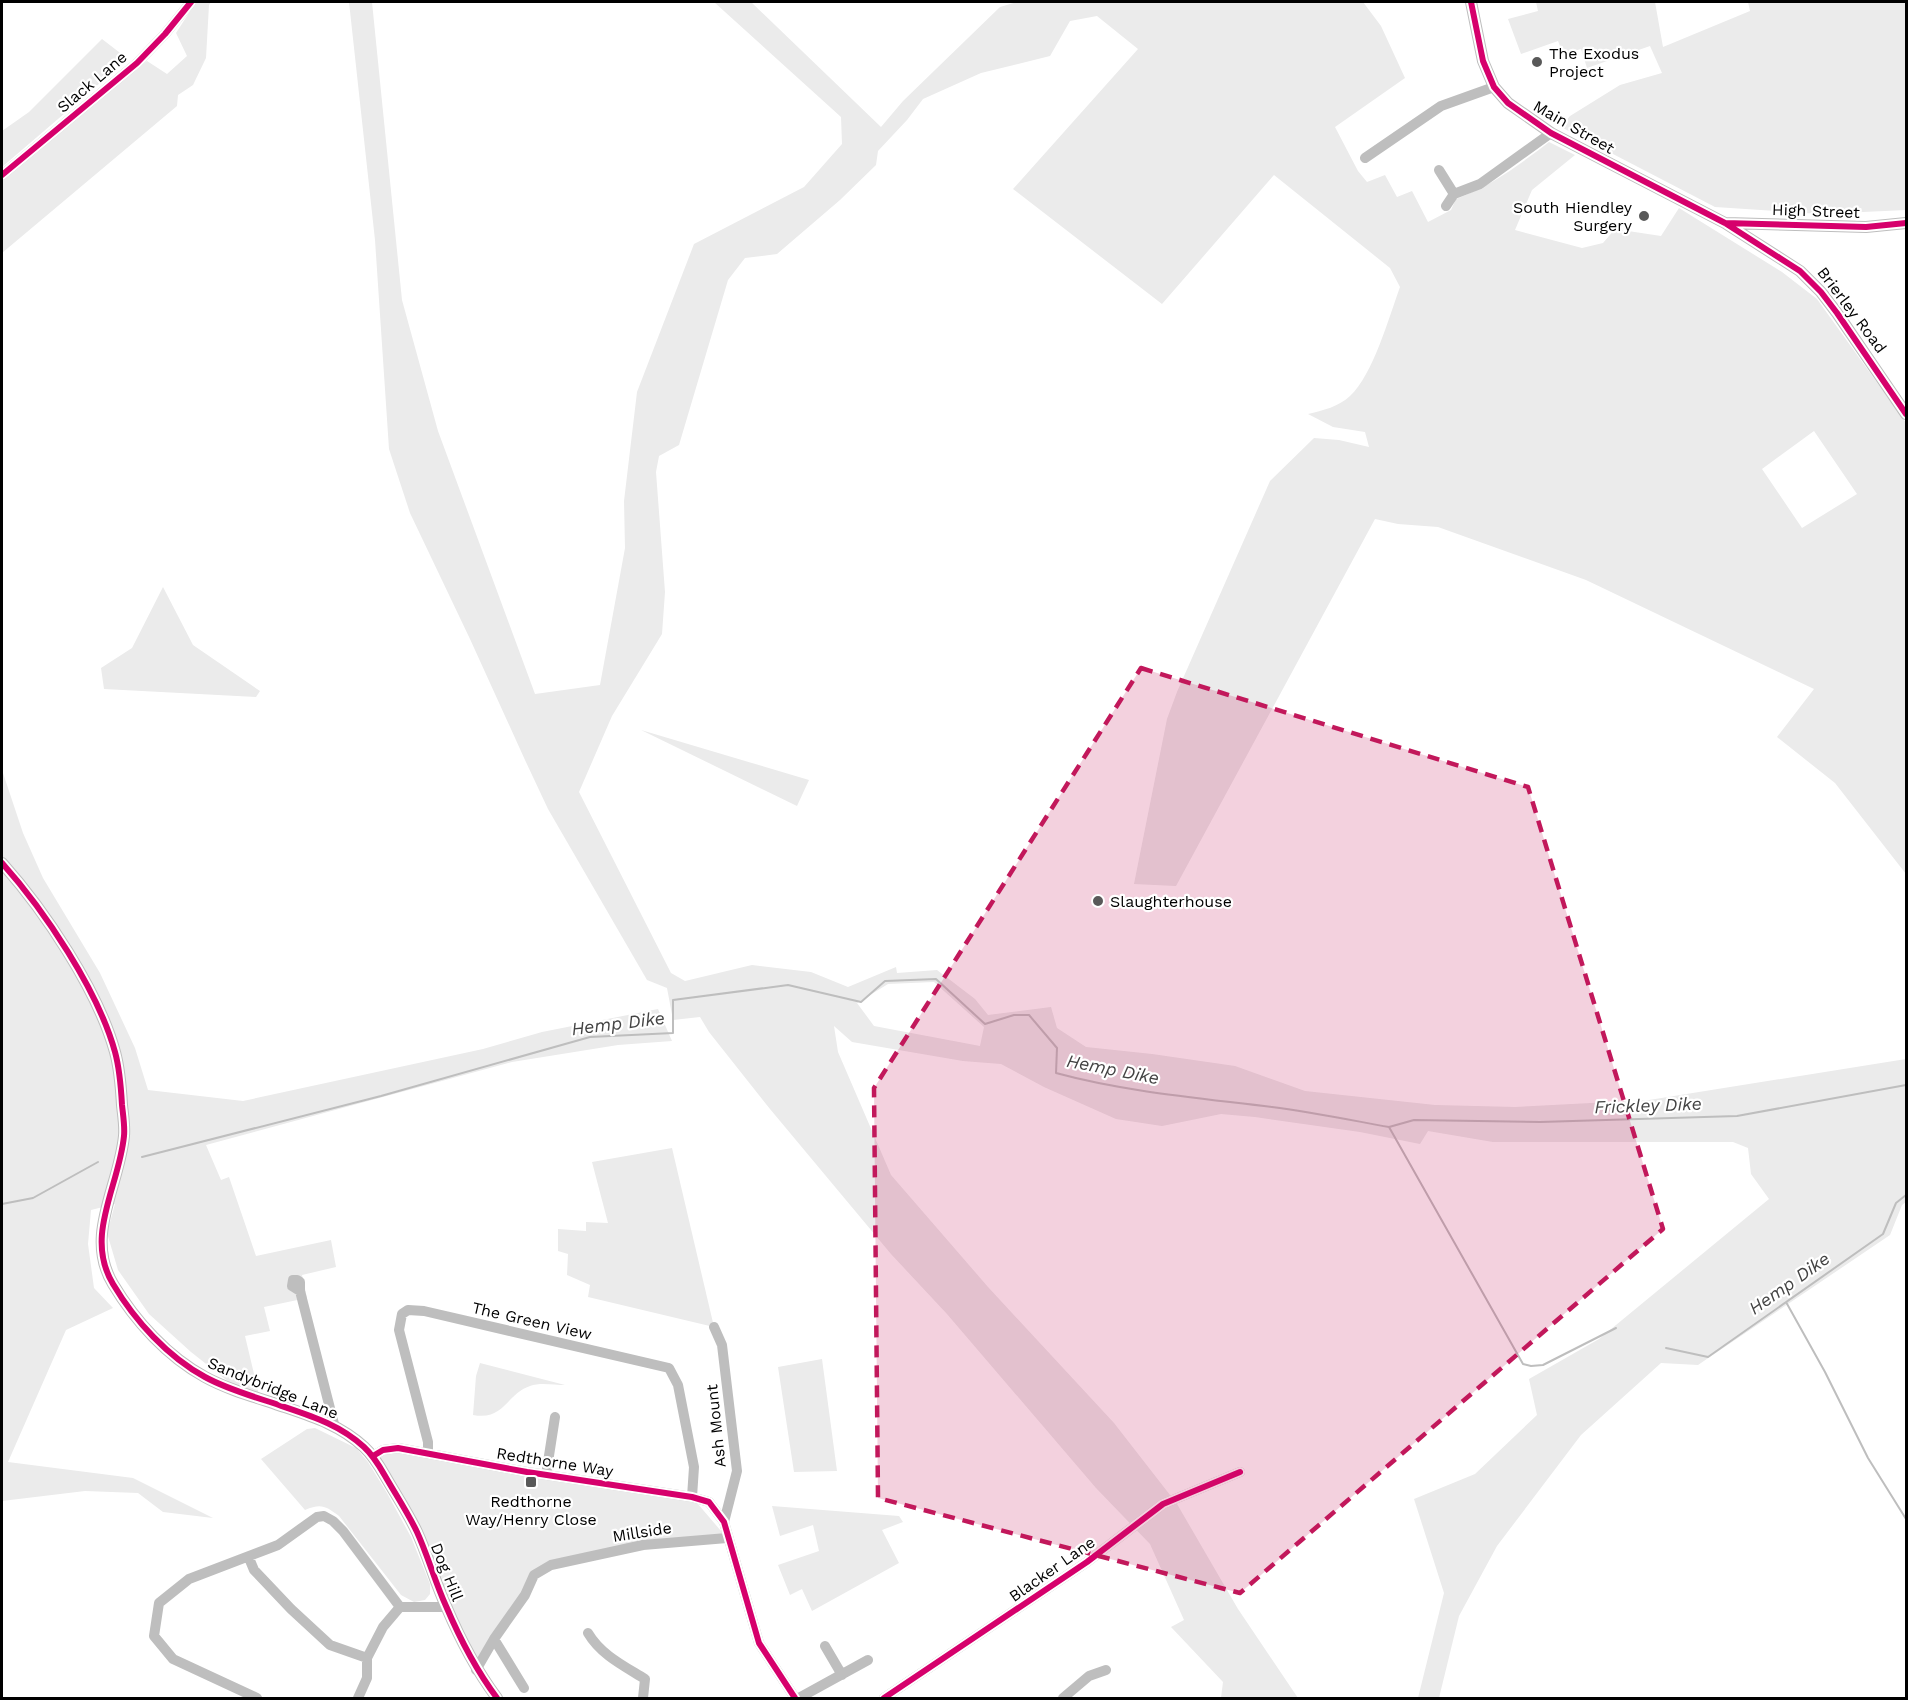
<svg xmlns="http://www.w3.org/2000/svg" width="1908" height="1700" viewBox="0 0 1908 1700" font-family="'Work Sans',sans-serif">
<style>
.green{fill:#ebebeb;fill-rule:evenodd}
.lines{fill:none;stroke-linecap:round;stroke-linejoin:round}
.stream{stroke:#bebebe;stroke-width:2}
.minor{stroke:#bebebe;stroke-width:10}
.tertiary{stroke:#bebebe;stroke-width:12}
.cycleway-casing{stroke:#fff;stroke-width:10}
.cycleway{stroke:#d6006c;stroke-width:6}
.marked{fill:#c2185b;fill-opacity:0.2;stroke:#c2185b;stroke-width:4.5;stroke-dasharray:12 8;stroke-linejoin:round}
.poi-dot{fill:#595959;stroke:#fff;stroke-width:2}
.labels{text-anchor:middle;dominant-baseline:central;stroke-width:4.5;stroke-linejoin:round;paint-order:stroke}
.poi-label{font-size:16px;fill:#000;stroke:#fff;text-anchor:start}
.street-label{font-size:16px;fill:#000;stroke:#fff}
.water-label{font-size:18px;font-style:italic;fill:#434343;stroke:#fff}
</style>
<rect width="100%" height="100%" fill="#fff"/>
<path class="green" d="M196,2H211L209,5L206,58L193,85L178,95L177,106L2,253V180L80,113L147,61L167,74L187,56L176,33Z
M349,2H372L402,300L438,431L535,694L600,685L625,548L624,501L637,392L694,244L804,187L842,144L841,117L714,2H751L881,127L903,101L1000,7L1017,2H1363L1381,26L1405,78L1335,127L1358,171L1367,182L1385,175L1397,197L1412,191L1428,222L1451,210L1456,199C1492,185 1518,166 1549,142L1575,155L1532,190L1515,230L1582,248L1603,243L1615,229L1661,236L1679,208L1782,272L1817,299L1906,423V874L1835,783L1777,737L1814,689L1586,580L1438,527L1398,524L1375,519L1176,886L1134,884L1167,719L1177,692L1270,481L1314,438L1339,440L1369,447L1365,432L1333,427L1308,414C1322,411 1340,406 1350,396C1373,375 1389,317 1400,287L1390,268L1274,175L1162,304L1013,189L1138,49L1097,16L1070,21L1050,56L981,73L923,99L907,120L878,151L876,165L840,200L777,254L745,258L728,280L679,445L659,456L656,472L665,592L662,634L612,716L579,792L671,973L685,981L752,965L811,972L848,987L896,967L897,973L937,970L975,999L988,1015L1051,1007L1057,1028L1086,1047L1152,1054L1235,1066L1305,1091L1435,1105L1515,1107L1649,1100L1906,1059V1202L1902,1205L1890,1235L1698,1365L1661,1363L1581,1435L1497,1546L1459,1616L1439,1698H1418L1444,1593L1414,1499L1475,1474L1537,1415L1529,1379L1599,1339L1769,1199L1751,1174L1748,1148L1733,1142H1493L1428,1131L1420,1144L1360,1132L1255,1117L1221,1114L1162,1126L1116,1119L1044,1087L1001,1064L963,1061L852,1042L834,1026L838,1052L891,1175L988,1287L1114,1423L1177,1504L1238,1609L1298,1698H1221L1223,1682L1171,1627L1184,1620L1150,1544L1096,1488L947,1314L891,1254L770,1109L709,1032L700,1017L673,1020L667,988L647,980L548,809L525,760L470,639L410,513L389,449L375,240ZM1814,431L1857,494L1802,528L1762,469ZM934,982L984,1027L980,1046L874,1026L857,1003L888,984Z
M1536,2H1655L1663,47L1750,11L1748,2H1906V210L1820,214L1715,207L1561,127L1570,116L1620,85L1662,73L1650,46L1587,68L1581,49L1563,54L1558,41L1521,54L1508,19L1538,11Z
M102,39L128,59L2,167V131L29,112Z
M163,587L193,645L260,691L256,697L104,689L101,668L132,648Z
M641,730L809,780L797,806Z
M2,770L23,833L43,878L100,973L135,1048L148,1090L243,1101L483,1049L542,1032L658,1009L672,1041L618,1045L512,1062L206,1145L221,1180L229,1177L256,1256L331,1240L336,1267L302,1275L307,1298L264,1307L270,1331L245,1336L259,1395L234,1386L191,1352L149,1314L118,1270L107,1233L115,1204L91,1210L88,1244L94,1288L113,1308L66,1330L8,1462L133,1478L213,1518L163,1512L138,1493L85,1491L2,1501Z
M672,1148L714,1327L588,1297L590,1285L567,1275L568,1254L558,1251V1229L586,1231V1222L608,1223L592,1162Z
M822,1359L837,1471L794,1472L778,1367Z
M480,1363L565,1385C554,1385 540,1382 530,1386C506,1394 505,1421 473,1415L476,1376Z
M315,1428L356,1448L368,1462L387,1493L411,1537L430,1584V1594L425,1600L414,1602L401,1595L339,1516C326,1506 321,1503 305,1510L261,1459L307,1429Z
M383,1450L692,1497L727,1538L687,1540L540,1570L476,1670L417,1531L373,1456Z
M772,1506L899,1516L903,1522L882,1530L899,1563L812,1611L802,1589L790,1595L778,1565L819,1551L813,1525L780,1536Z"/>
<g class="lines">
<path class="stream" d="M1389,1127L1414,1120L1540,1122L1737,1116L1906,1085
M142,1157L381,1096L590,1037L673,1033V1000L788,985L861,1002L885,981L936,979L985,1024L1014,1015H1029L1057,1048L1056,1073C1126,1092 1200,1098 1272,1107C1311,1112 1350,1120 1389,1127L1523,1364L1531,1366L1543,1365L1616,1328
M2,1204L33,1198L98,1162
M1786,1302L1825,1372L1868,1458L1906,1519
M1666,1348L1708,1357L1883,1234L1896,1203L1906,1195"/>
<path class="minor" d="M1365,158L1441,106L1494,87
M1439,170L1454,194L1446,206
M2,175L137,63L165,34L191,2
M1454,194L1480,184L1551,133
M300,1291L292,1286L293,1280H297L300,1282V1291L334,1424
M714,1327L722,1345L737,1471L724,1522
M428,1454V1442L399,1330L402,1314L408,1310L424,1311L669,1368L678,1385L694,1467L692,1497
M373,1456L383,1450L398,1448L527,1472L692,1497L709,1502L724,1522L759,1643L795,1698
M546,1475L555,1417
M249,1558L254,1570L291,1609L330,1645L367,1658
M588,1633C601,1655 624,1666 645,1679L643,1698
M494,1639L524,1688
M825,1646L842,1675
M476,1670L494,1639L525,1595L534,1575L551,1565L643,1545L727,1538
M257,1698L173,1659L154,1636L159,1603L189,1579L278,1545L317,1517L324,1516L333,1521L343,1531L400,1607H446
M358,1698L367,1678V1658L383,1627L400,1607
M799,1698L868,1660
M884,1698L1087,1562L1163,1504L1240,1472
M1063,1698L1089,1676L1106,1670"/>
<path class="tertiary" d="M1471,2L1483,61L1494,87L1508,103L1551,133L1725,223L1800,271L1821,292L1837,313L1906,414
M1726,223L1866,227L1906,223
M2,863C44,910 98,990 115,1052C120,1070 121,1087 122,1105C123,1115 125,1126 124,1136C119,1187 84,1236 113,1284C135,1321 168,1357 205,1377C225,1388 248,1395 270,1402C304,1414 337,1422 364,1447C375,1457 381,1469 388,1481C398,1498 409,1515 417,1532C428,1556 435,1582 446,1606C460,1639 476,1670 497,1698"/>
<g class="cycleway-casing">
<path id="cycleway" d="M1471,2L1483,61L1494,87L1508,103L1551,133L1725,223L1800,271L1821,292L1837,313L1906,414
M2,175L137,63L165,34L191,2
M1725,223L1866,227L1906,223
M2,863C44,910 98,990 115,1052C120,1070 121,1087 122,1105C123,1115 125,1126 124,1136C119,1187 84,1236 113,1284C135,1321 168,1357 205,1377C225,1388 248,1395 270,1402C304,1414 337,1422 364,1447C375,1457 381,1469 388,1481C398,1498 409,1515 417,1532C428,1556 435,1582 446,1606C460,1639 476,1670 497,1698
M373,1456L383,1450L398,1448L527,1472L692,1497L709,1502L724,1522L759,1643L795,1698
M884,1698L1087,1562L1163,1504L1240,1472"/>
</g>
<use href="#cycleway" class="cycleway"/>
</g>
<path class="marked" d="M1141,668L1528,787L1663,1229L1240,1593L878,1498L874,1088Z"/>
<g class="poi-dot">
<circle cx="1537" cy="62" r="6"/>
<circle cx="1644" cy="216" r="6"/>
<circle cx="1098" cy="901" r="6"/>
<rect x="525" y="1476" width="12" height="12" rx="3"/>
</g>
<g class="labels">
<g class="poi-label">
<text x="1549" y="53">The Exodus<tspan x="1549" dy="18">Project</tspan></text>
<text x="1632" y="207" text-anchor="end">South Hiendley<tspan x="1632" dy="18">Surgery</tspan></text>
<text x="1110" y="901">Slaughterhouse</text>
<text x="531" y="1501" text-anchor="middle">Redthorne<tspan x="531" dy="18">Way/Henry Close</tspan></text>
</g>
<g class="street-label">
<text transform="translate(92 82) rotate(-40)">Slack Lane</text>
<text transform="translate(1574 127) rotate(30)">Main Street</text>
<text transform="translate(1816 211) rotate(2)">High Street</text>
<text transform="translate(1852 310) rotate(53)">Brierley Road</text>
<text transform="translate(532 1321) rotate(13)">The Green View</text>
<text transform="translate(273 1388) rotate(22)">Sandybridge Lane</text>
<text transform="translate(716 1426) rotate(-96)">Ash Mount</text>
<text transform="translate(555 1462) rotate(9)">Redthorne Way</text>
<text transform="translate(642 1532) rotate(-9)">Millside</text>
<text transform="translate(1052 1569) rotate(-35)">Blacker Lane</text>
<text transform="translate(447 1572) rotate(68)">Dog Hill</text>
</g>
<g class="water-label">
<text transform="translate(618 1023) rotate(-7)">Hemp Dike</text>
<text transform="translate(1113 1069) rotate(11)">Hemp Dike</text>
<text transform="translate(1648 1105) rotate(-2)">Frickley Dike</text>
<text transform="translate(1789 1283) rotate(-35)">Hemp Dike</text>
</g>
</g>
<rect width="1908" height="1700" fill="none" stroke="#000000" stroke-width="6"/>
</svg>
